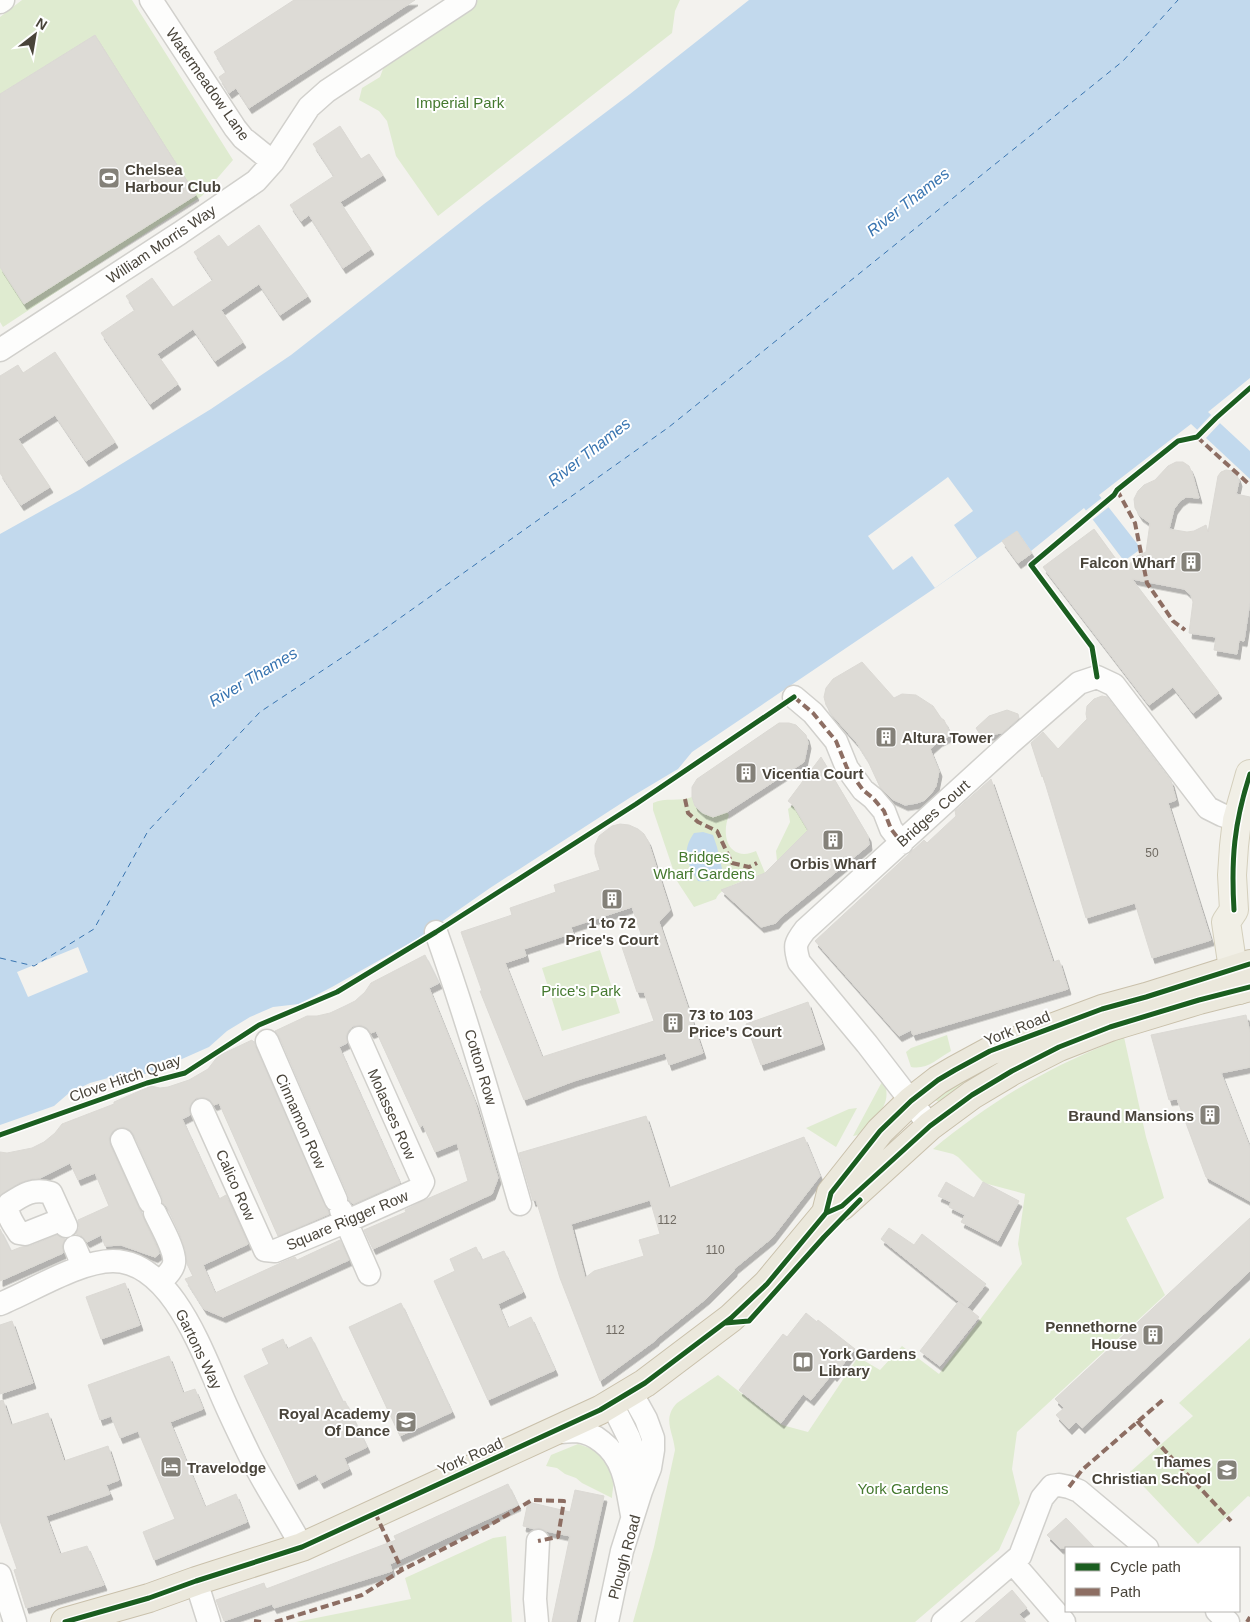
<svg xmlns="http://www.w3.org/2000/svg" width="1250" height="1622" viewBox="0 0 1250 1622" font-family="Helvetica,sans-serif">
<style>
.green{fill:#dfebd0}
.water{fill:#c2d9ed}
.pier{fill:#f3f2ee}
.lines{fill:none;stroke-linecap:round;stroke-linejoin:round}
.ferry{stroke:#3874b0;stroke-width:1;stroke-dasharray:6 5;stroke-linecap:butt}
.building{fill:#dddbd6;stroke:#dbd9d4;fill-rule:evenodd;filter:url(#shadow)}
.minor-casing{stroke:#d1d0cc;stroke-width:25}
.major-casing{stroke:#d4cfbc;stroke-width:30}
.highway-casing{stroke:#c9c0ab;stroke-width:30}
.minor{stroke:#fdfdfc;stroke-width:22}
.major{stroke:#f1efe6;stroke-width:28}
.highway{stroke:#ebe8dc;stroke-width:28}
.quiet{stroke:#8d6e63;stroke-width:4;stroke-dasharray:8 4;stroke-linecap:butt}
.cycleway-casing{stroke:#fff;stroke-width:8}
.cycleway{stroke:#1b5e20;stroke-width:5}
.labels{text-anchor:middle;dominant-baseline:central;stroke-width:4;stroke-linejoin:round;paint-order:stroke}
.number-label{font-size:12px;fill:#6f6a62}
.street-label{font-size:15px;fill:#49443a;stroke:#fff}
.park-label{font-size:15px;fill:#45792f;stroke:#fff}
.poi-label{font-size:15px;font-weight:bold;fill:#49443a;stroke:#fff;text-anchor:start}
.water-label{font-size:16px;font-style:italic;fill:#3874b0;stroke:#fff}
</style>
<defs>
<filter id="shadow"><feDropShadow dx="3" dy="5.5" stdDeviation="0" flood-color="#0004"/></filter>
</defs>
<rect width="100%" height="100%" fill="#f3f2ee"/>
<path class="green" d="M22,0H132L233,160L202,196L3,327L0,322V17Z
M478,0H680L675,11L672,33L438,216L396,156L387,121L379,111L359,100L362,88L380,77L386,61Z
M692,797C698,817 709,818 727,812L729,815C723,829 724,853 744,854C748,854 753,852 756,851L765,873C752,878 720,886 716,899L694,907L677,881L653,810V803C665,797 679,802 692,797Z
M793,805L808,830L777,861L776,851L790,822L788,809Z
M600,950L620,1013L562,1031L542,968Z
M947,1035L951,1051C937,1059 927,1070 911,1067L906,1052L911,1048Z
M1124,1037L1146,1137L1164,1198L1126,1218L1165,1295L1017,1432L1012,1469L1020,1503L999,1550L915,1622H633L654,1547L675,1450C673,1431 662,1419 677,1403L718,1375L782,1425L808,1432L858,1357L880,1370L902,1346L939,1374L1022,1264L1018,1244L1025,1194L984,1183L958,1157L953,1154L933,1149C969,1119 1009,1092 1051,1070C1074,1058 1100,1047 1124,1037Z
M1040,1039L941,1103L933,1099L975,1071Z
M883,1080C895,1105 874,1118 858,1135L853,1136Z
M857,1108L836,1147L806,1128L849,1109Z
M1250,1338V1497L1248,1496L1198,1544L1130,1472L1193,1416L1179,1403Z
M578,1444C594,1449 609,1455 614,1474C615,1481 612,1491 612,1498L582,1483L576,1478L565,1474L557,1468L546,1466L551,1455Z
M506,1536L512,1622H296L411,1599L405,1578L493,1538Z"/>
<path class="water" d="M749,0H1250V378L1208,412L1250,451V479L1191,424L1099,495L1139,546L1138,551L1124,561L1084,508L1031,551L1017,531L935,588L692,752L678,769L631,797L490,888L417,939L332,987L299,1004L273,1007L250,1017L227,1031L209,1047L148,1074L126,1073L90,1083L69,1093L54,1106L0,1125V534L79,490L211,409L291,355L484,204L630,94Z
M703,832L713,835L717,847L723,873C715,880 708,882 698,881C687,863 681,852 694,833Z"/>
<path class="pier" d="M1212,414L1221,422L1205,439L1196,431Z
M948,477L973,511L954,525L977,558L935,588L912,556L893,570L868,536Z
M1103,497L1110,506L1091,521L1084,512Z
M78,947L88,972L28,997L17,972Z"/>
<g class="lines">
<path class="ferry" d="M0,958L34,966L94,929L148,831L260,712L376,635L669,427L1123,61L1178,0"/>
</g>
<path class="building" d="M294,0H415L249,108L236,88L229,93L219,77L226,72L214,52Z
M95,35L196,195L24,304L0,267V94Z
M340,126L361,159L369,154L383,175L340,202L371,249L343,268L309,215L301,221L290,205L334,176L313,144Z
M259,225L308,296L280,315L259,284L221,310L243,342L215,361L193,329L157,354L178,384L150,404L101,333L135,310L126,296L152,278L173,307L213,280L194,252L219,235L228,247Z
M55,352L115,442L86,461L55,415L18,439L50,487L21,505L0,473V376L18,365L23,373Z
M1176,462H1183L1189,466L1192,473L1199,498L1186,497L1180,501L1174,509L1169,529L1187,532L1194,531L1206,525L1208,532L1218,476L1221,472L1226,470L1232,471L1237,475L1239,481L1236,494L1250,497V601L1244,641L1239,640L1237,654L1214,650L1216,637L1189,633L1193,602L1191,595L1184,589L1132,579L1219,693L1193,713L1173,687L1149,705L1043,567L1094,529L1124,570L1137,556L1146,552L1150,523L1140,516L1135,508L1134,499L1138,491L1144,485L1155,480L1168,466Z
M1017,531L1032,553L1018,563L1002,541Z
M862,662L894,698L902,694L916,695L933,706L941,718L944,720L951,735L939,741L930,749L939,771L936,786L931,794L925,800L917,803L905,805L892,799L880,787L867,759L857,743L832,715L826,705L824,697L826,688L833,679Z
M1102,696L1107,697L1171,781L1176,800L1168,803L1211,940L1152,958L1135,903L1086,918L1043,776L1042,777L1031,743L1043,732L1058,749L1087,719L1086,714L1087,706L1094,699Z
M1007,710L1018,714L1019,718L1002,733L981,736L976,728L989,716Z
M779,723H789L796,725L806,735L808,743L804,762L727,812L713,817L703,813L695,806L692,797V787L697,779Z
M821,757L868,836L869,845L780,918L776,923L761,927L721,890L765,873L808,830L793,805L788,801Z
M991,779L1053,962L1059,960L1068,989L913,1035L911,1030L899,1036L815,941L924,840L927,843L956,816L955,811Z
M620,824L629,825L638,829L644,834L648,841L670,910L659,922L703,1053L669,1065L665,1053L574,1081L524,1100L480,991H482L461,932L512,915L510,908L556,892L554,885L600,870L595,854V845L599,836L612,826ZM632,907L642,937L621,944L637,992H644L654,1021L542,1057L505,963L526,956L524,949L573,933L571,927Z
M425,955L439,983L429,988L475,1102L498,1178L492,1194L373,1249L364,1230L406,1212L405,1210L427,1199L468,1181L457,1143L435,1152L423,1125L420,1127L376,1031L371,1033L367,1028L361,1025L353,1026L348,1031L346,1036L347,1043L339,1047L400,1183L353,1204L349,1200L348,1195L279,1036L275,1031L307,1016H317L330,1013L345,1006L355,1001L365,992L371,983Z
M808,1002L822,1044L761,1065L746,1024Z
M1246,1015L1250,1033V1067L1221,1073L1250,1148V1201L1206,1177L1177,1099L1169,1100L1151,1035Z
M252,1040L253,1042L254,1041L255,1046L329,1214L278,1236L219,1103L214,1105L210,1100L204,1097L196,1098L192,1102L189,1108L190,1115L182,1119L219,1199L226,1195L248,1244L203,1265L215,1293L285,1261L295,1257L297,1260L340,1240L349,1260L223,1317L204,1309L185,1279L193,1276L187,1264L185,1249L179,1232L167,1207L163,1203L162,1197L134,1135L130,1130L124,1127L117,1128L112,1132L109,1138L110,1145L158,1250L159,1254L155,1257L121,1245L105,1246L101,1235L87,1242L82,1236L76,1234L79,1228L78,1220L109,1206L95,1173L78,1180L70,1163L40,1178L31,1179L19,1183L0,1195V1152L7,1153L32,1148L44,1142L55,1133L62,1124L114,1104V1102L151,1086L160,1088L168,1087L189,1080L208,1069L218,1056Z
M646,1116L669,1188L804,1137L820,1176L772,1238L734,1269V1271L707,1298L656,1339V1340L600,1381L560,1278L536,1200L533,1201L519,1153ZM650,1200L660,1234L639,1240L644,1256L594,1271L585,1278L571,1224Z
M946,1182L974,1198L983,1182L1019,1201L998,1241L961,1222L965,1215L949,1207L951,1202L938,1196Z
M1250,1218V1271L1082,1428L1076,1422L1069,1429L1056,1415L1064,1408L1055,1399Z
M889,1228L914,1245L922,1234L986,1284L967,1308L881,1239Z
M0,1229L11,1251L21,1247L30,1246L57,1235L65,1239L62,1246L63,1253L0,1281Z
M476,1247L482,1260L504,1251L523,1292L498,1304L508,1328L531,1317L555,1370L488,1400L434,1281L455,1271L450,1259Z
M125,1283L140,1325L101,1339L86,1297Z
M959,1301L979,1317L940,1366L920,1351Z
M401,1303L452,1412L400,1436L349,1327Z
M806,1313L817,1322L818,1320L855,1349L834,1376L832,1374L811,1400L803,1394L781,1423L739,1390L783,1334L787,1337Z
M12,1321L33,1383L0,1394V1325Z
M311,1337L343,1402L345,1401L367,1447L344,1458L349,1469L321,1483L316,1474L296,1484L244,1376L269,1364L262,1349L283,1339L287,1349Z
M169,1356L183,1393L195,1389L203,1409L170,1422L205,1507L236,1494L247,1522L154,1560L143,1532L175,1519L138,1431L120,1438L111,1416L100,1420L88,1385Z
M3,1400L11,1425L48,1413L64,1461L108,1446L119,1480L106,1485L110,1494L46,1516L60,1554L87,1546L104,1585L26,1608L14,1570L17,1569L0,1521V1401Z
M508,1484L518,1505L390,1564L392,1571L274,1608L272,1604L224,1621L216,1600L264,1583L266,1589L396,1540L394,1536Z
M575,1490L604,1496L576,1622H552L570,1536L546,1531L539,1528L535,1529L523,1526L528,1502L570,1512Z
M1066,1518L1095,1548H1060L1047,1535Z
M1012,1590L1027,1608L1019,1614L1026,1622H975Z"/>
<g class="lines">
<g class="minor-casing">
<path id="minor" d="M151,0L235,128L243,138L273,162
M0,2L3,0
M0,350L180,233L256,181L273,162L309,107L327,91L465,0
M794,697L813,713L836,741L847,768L863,790L873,798L884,811L891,829L902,843
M436,932C468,1022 494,1113 520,1204
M267,1041L336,1200
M202,1110L265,1250L275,1251L345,1222L419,1189L423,1182L359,1038
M930,1126L867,1044L799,962C794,945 795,943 805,930L1008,745L1079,683L1097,677L1114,685L1208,808L1222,815L1237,820
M122,1140L150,1202
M341,1210L369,1274
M155,1213C160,1224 176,1251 174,1263C173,1270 165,1277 160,1283
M63,1219L25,1234L19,1233C14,1225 5,1214 9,1204C24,1194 33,1188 51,1193L66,1226
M75,1247L83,1266
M0,1304C32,1291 79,1261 113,1261C169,1261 200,1346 219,1389C228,1411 239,1433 249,1454C265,1486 285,1515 302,1547
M612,1404L629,1438L635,1455L640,1488
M553,1433C561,1432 569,1431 577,1431C586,1432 595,1436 602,1442C625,1459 627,1489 632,1515
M1013,1563L1064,1622
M0,1575L15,1622
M196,1581L209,1622
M1217,1611L1228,1622
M537,1622L535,1599L538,1541
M607,1622L622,1551L641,1491L650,1468L653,1450V1438L646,1419L631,1392
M943,1622L1020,1556L1042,1498L1052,1486L1059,1485L1069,1487L1079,1491L1147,1548"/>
</g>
<g class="major-casing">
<path id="major" d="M1239,990L1233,969L1226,922L1234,910L1232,875L1234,846L1237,820L1250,774"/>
</g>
<g class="highway-casing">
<path id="highway" d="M826,1213L831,1193L880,1131L911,1101L938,1080L955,1070L990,1051L1102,1009L1146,997L1250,964
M65,1622L149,1598L196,1581L302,1547L600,1410L645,1383L731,1318L767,1284L826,1213L842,1206L930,1126L972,1095L1012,1071L1059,1047L1110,1027L1199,1000L1250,987"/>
</g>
<use href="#minor" class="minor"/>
<use href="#major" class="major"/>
<use href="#highway" class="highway"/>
<path class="quiet" d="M1197,437L1250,485
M1117,490L1135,523L1147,583L1173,621L1185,630
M794,697L813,713L836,741L847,768L863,790L873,798L884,811L891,829L902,843
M685,799L688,813L698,822L717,831L732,863L749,867L757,863
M1137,1421L1231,1521
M1069,1487L1082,1470L1165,1398
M375,1513L402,1570
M254,1621L261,1622
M275,1622L362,1595L402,1570L490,1525L532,1500L564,1501L558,1537L538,1541
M1247,1622L1250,1617"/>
<g class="cycleway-casing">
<path id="cycleway" d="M1097,677L1092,647L1031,565L1114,495L1117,490L1178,441L1197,437L1216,418L1250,388
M1234,910C1231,859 1234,823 1250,774
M0,1135L147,1083L185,1073L259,1025L337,992L436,932L636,804L794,697
M826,1213L831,1193L880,1131L911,1101L938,1080L955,1070L990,1051L1102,1009L1146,997L1250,964
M725,1323L749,1321L824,1237L860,1200
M65,1622L149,1598L196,1581L302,1547L600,1410L645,1383L731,1318L767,1284L826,1213L842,1206L930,1126L972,1095L1012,1071L1059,1047L1110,1027L1199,1000L1250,987"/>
</g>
<use href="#cycleway" class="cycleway"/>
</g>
<defs>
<g id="stadium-square" transform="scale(1.125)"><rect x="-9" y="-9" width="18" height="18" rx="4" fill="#848179" stroke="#fff"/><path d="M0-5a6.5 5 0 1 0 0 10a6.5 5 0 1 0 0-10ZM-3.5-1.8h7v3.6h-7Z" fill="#fff"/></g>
<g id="building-square" transform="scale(1.125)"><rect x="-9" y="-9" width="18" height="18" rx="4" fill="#848179" stroke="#fff"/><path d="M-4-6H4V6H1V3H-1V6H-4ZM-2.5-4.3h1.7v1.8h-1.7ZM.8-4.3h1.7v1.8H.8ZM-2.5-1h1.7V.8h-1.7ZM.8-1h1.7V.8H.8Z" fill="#fff"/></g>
<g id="library-square" transform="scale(1.125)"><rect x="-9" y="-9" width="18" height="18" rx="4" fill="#848179" stroke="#fff"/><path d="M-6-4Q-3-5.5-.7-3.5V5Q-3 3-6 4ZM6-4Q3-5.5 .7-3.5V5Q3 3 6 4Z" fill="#fff"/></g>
<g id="school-square" transform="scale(1.125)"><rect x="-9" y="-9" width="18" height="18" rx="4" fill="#848179" stroke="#fff"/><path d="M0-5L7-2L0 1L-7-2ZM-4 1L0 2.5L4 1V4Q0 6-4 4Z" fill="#fff"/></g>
<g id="hotel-square" transform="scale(1.125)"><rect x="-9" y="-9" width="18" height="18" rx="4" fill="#848179" stroke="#fff"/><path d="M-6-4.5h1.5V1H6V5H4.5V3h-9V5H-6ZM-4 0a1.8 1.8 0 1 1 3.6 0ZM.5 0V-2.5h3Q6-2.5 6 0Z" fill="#fff"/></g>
</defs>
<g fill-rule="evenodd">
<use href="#stadium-square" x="109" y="178"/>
<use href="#building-square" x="1191" y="562"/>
<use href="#building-square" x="886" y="737"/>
<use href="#building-square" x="746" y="773"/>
<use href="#building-square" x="833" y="840"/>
<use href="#building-square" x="612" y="899"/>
<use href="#building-square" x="673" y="1023"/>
<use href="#building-square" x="1210" y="1115"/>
<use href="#building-square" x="1153" y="1335"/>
<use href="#library-square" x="803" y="1362"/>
<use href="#school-square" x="406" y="1422"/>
<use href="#hotel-square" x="171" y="1467"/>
<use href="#school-square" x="1227" y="1470"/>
</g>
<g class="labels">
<g class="number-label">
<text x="1152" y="853">50</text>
<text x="667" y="1220">112</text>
<text x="715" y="1250">110</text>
<text x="615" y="1330">112</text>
</g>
<g class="street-label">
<text transform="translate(208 84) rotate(55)">Watermeadow Lane</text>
<text transform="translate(161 244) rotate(-34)">William Morris Way</text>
<text transform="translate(933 813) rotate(-42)">Bridges Court</text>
<text transform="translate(1017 1028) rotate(-22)">York Road</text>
<text transform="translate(481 1067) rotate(73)">Cotton Row</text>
<text transform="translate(125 1078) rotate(-19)">Clove Hitch Quay</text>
<text transform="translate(392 1114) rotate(66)">Molasses Row</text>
<text transform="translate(301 1121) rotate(66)">Cinnamon Row</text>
<text transform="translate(236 1185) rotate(66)">Calico Row</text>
<text transform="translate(347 1220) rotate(-23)">Square Rigger Row</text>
<text transform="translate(199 1349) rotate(64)">Gartons Way</text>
<text transform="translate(470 1456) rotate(-24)">York Road</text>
<text transform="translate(624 1557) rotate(-75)">Plough Road</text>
</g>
<g class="park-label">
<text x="460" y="102">Imperial Park</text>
<text x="704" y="856">Bridges<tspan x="704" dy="17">Wharf Gardens</tspan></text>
<text x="581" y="990">Price's Park</text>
<text x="903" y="1488">York Gardens</text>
</g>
<g class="poi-label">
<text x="125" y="169">Chelsea<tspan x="125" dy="17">Harbour Club</tspan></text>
<text x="1175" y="562" text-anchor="end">Falcon Wharf</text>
<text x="902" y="737">Altura Tower</text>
<text x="762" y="773">Vicentia Court</text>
<text x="833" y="863" text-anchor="middle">Orbis Wharf</text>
<text x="612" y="922" text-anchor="middle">1 to 72<tspan x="612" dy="17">Price's Court</tspan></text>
<text x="689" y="1014">73 to 103<tspan x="689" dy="17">Price's Court</tspan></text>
<text x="1194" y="1115" text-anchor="end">Braund Mansions</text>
<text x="1137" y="1326" text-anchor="end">Pennethorne<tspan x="1137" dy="17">House</tspan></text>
<text x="819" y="1353">York Gardens<tspan x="819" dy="17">Library</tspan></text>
<text x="390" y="1413" text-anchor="end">Royal Academy<tspan x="390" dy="17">Of Dance</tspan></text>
<text x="1211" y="1461" text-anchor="end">Thames<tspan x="1211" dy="17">Christian School</tspan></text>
<text x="187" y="1467">Travelodge</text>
</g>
<g class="water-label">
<text transform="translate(908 202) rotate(-38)">River Thames</text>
<text transform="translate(589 452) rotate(-38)">River Thames</text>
<text transform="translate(253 677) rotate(-31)">River Thames</text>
</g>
</g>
<rect x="1065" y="1547" width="175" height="65" fill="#ffffff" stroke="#b6b4b0"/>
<rect x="1075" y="1563" width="25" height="8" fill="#1b5e20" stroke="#b6b4b0"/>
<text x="1110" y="1572" font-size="15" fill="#49443a">Cycle path</text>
<rect x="1075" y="1588" width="25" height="8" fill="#8d6e63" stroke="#b6b4b0"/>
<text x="1110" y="1597" font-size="15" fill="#49443a">Path</text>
<g transform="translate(35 35) rotate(31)" stroke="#ffffff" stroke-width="4" paint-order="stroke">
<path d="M0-4L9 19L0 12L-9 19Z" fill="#49443a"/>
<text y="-8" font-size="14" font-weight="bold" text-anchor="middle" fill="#49443a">N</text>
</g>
</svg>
